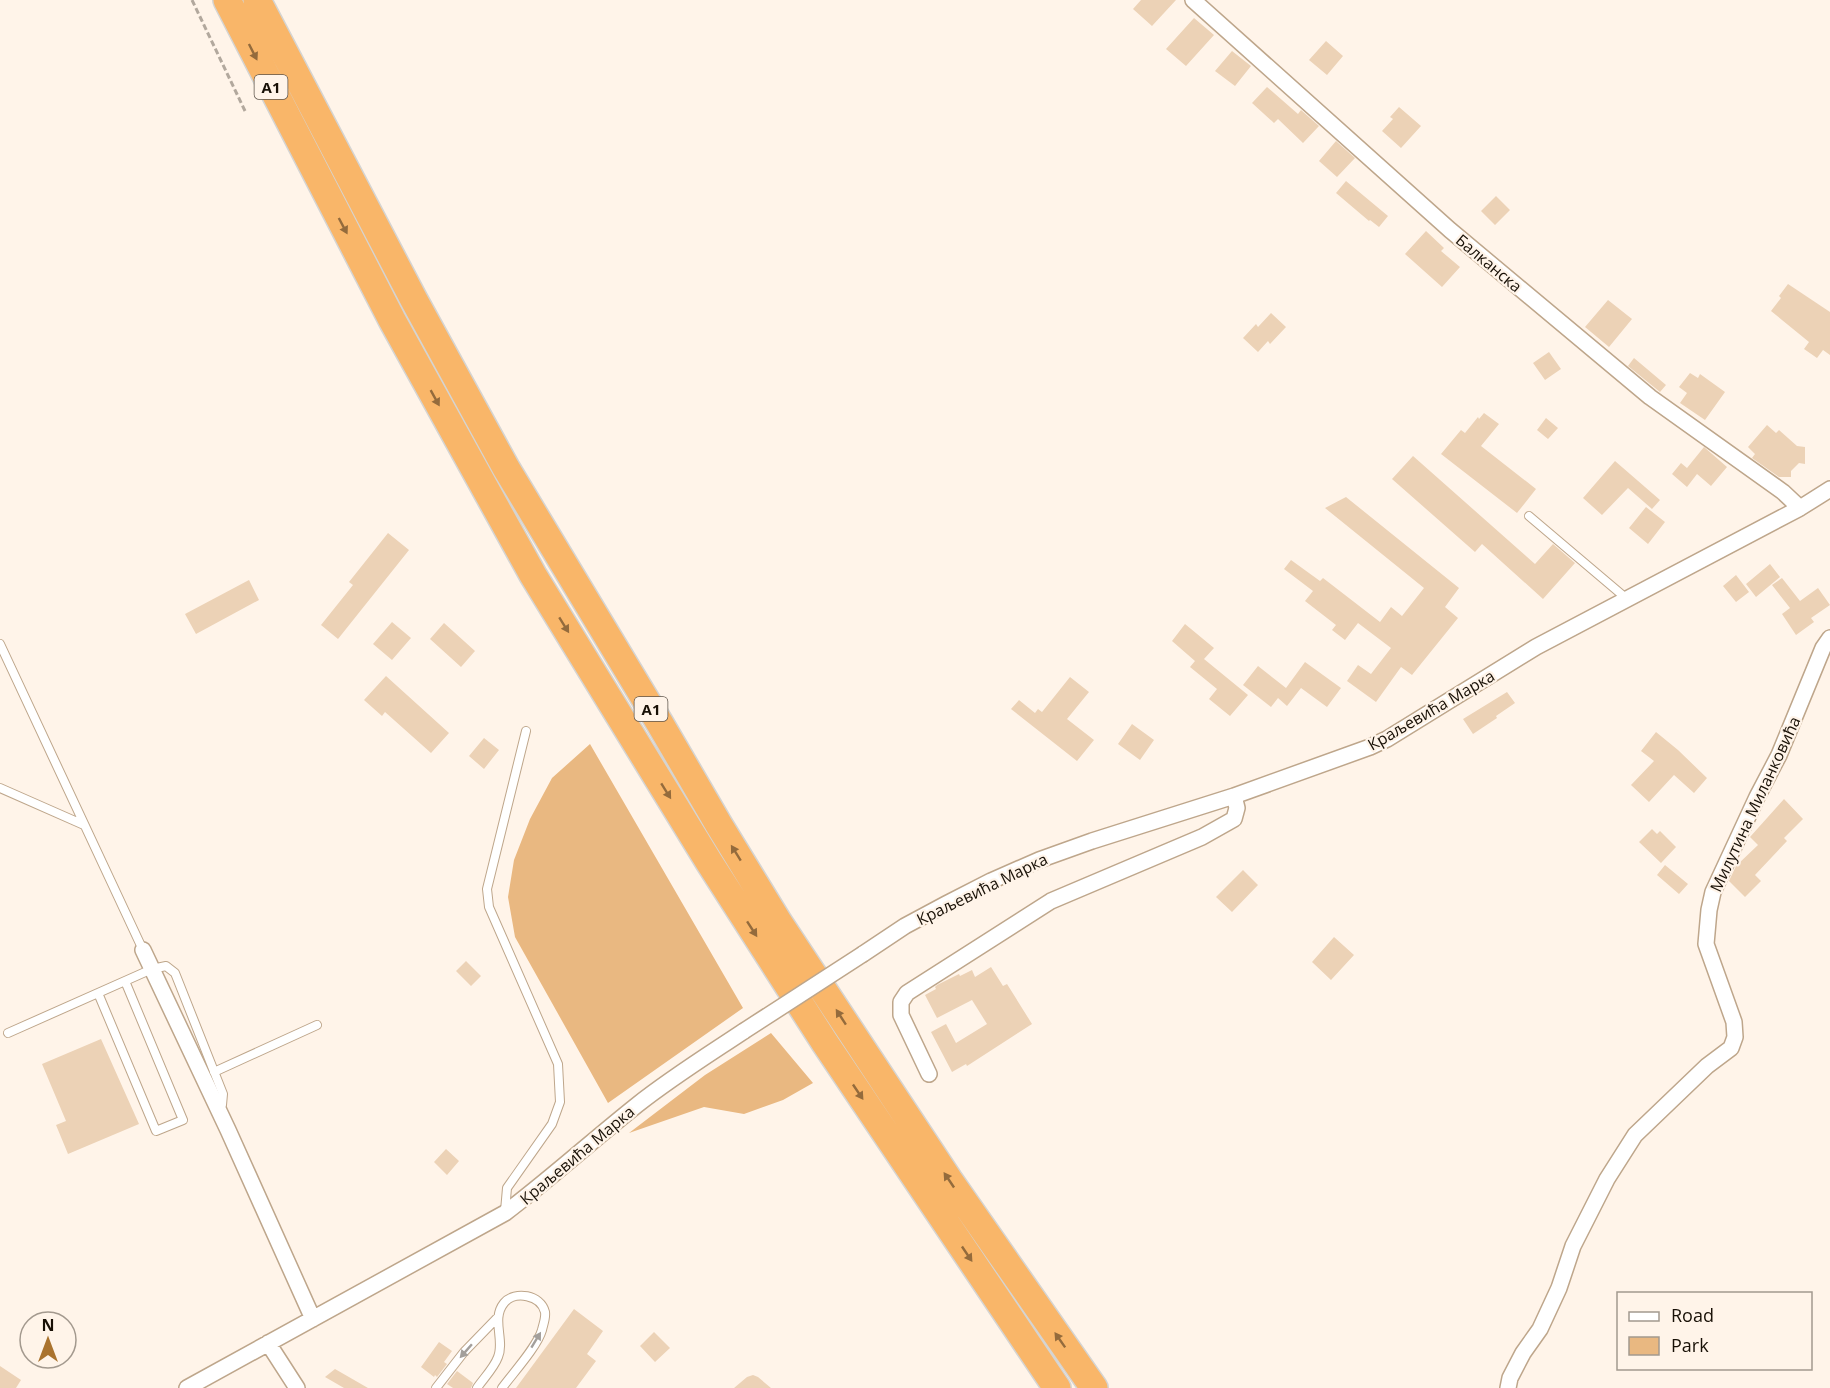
<svg xmlns="http://www.w3.org/2000/svg" width="1830" height="1388" viewBox="0 0 1830 1388" font-family="'Open Sans',sans-serif">
<style>
.green{fill:#e9b881}
.building{fill:#ecd2b6}
.lines{fill:none;stroke-linecap:round;stroke-linejoin:round}
.lane-casing{stroke:#bea68b;stroke-width:10}
.street-casing{stroke:#bea68b;stroke-width:18}
.highway-casing{stroke:#d5d4d2;stroke-width:30}
.path{stroke:#b2a89d;stroke-width:3;stroke-dasharray:6 3;stroke-linecap:butt}
.lane{stroke:#fff;stroke-width:8}
.street{stroke:#fff;stroke-width:15}
.highway{stroke:#f9b669;stroke-width:27}
.street-bridge-casing{stroke:#bea68b;stroke-width:18;stroke-linecap:butt}
.street-bridge{stroke:#fff;stroke-width:15}
.oneway{fill:#946b3c}
.oneway2{fill:#a39f9b}
.labels{text-anchor:middle;dominant-baseline:central;stroke-width:4.5;stroke-linejoin:round;paint-order:stroke}
.shield{fill:#fff4e9;stroke:#5d544a;stroke-width:1.5}
.shield-label{font-size:15px;font-weight:bold;fill:#181006}
.street-label{font-size:16px;fill:#181006;stroke:#fff4e9}
</style>
<rect width="100%" height="100%" fill="#fff4e9"/>
<path class="green" d="M590,744L743,1008L608,1103L515,937L508,897L514,860L530,819L552,778Z
M771,1033L813,1083L783,1100L744,1114L704,1107L629,1133L705,1075Z"/>
<path class="building" d="M1141,0H1176L1152,26L1133,9Z
M1194,18L1214,35L1186,66L1166,49Z
M1326,41L1343,56L1327,75L1309,60Z
M1232,51L1251,66L1235,86L1215,71Z
M1267,87L1298,114L1301,110L1319,126L1303,143L1278,119L1274,123L1252,103Z
M1399,107L1421,126L1401,148L1382,131L1393,119L1390,117Z
M1336,141L1355,158L1337,177L1319,161Z
M1346,181L1388,216L1379,227L1370,220L1369,221L1336,193Z
M1496,196L1510,210L1495,225L1481,211Z
M1426,231L1444,248L1441,251L1460,267L1442,287L1405,254Z
M1788,284L1830,312V355L1823,350L1817,358L1804,349L1809,342L1771,311L1781,298L1779,296Z
M1608,300L1632,319L1609,347L1585,327Z
M1271,313L1286,327L1270,344L1268,341L1258,352L1243,338L1256,324L1258,327Z
M1549,352L1561,369L1545,380L1533,363Z
M1634,358L1666,385L1660,392L1628,366Z
M1690,373L1698,378L1700,374L1725,392L1705,420L1680,403L1687,393L1679,387Z
M1484,413L1499,424L1481,446L1536,489L1517,513L1441,454L1461,430L1465,433L1478,417L1479,419Z
M1546,418L1558,428L1548,439L1537,430Z
M1767,425L1776,433L1779,430L1797,446L1805,447V464L1799,463L1791,471V477H1779L1752,458L1755,454L1748,447Z
M1704,447L1727,467L1711,486L1697,474L1687,487L1672,474L1681,463L1687,468Z
M1413,456L1535,564L1553,544L1575,563L1543,599L1482,544L1475,552L1392,479Z
M1615,461L1660,500L1652,509L1628,488L1602,515L1583,498Z
M1346,497L1459,588L1445,607L1458,618L1412,675L1401,667L1376,702L1347,681L1358,665L1371,674L1391,648L1358,623L1345,640L1332,630L1336,625L1305,601L1313,591L1284,569L1291,560L1320,581L1323,578L1380,622L1391,607L1402,616L1424,588L1325,508Z
M1646,507L1665,522L1648,544L1629,528Z
M388,533L409,550L338,639L321,625L353,585L349,582Z
M1770,564L1780,577L1756,597L1746,584Z
M1736,575L1749,592L1736,602L1723,586Z
M1782,578L1800,601L1818,588L1830,605L1811,618L1814,622L1796,635L1782,614L1790,608L1772,585Z
M249,580L259,600L196,634L185,614Z
M392,622L411,638L392,660L373,644Z
M444,623L475,651L461,667L430,639Z
M1185,624L1214,648L1204,659L1248,695L1230,716L1209,699L1217,689L1190,667L1195,661L1172,641Z
M1305,662L1341,688L1327,707L1301,688L1287,706L1278,698L1271,707L1243,685L1258,666L1286,688Z
M386,676L449,733L431,753L385,712L382,716L364,700Z
M1070,677L1089,692L1067,719L1094,740L1077,761L1011,709L1019,700L1035,713L1038,709L1042,712Z
M1507,692L1515,703L1496,716L1497,718L1473,734L1463,719Z
M1132,724L1154,740L1140,760L1118,744Z
M1656,732L1678,750L1707,778L1694,793L1674,775L1649,802L1631,785L1654,761L1641,751Z
M484,738L499,750L484,769L469,756Z
M1784,799L1803,819L1784,838L1787,841L1755,875L1761,881L1745,897L1729,881L1736,866L1758,845L1750,837Z
M1652,829L1657,834L1660,831L1676,847L1661,863L1639,842Z
M1665,865L1688,884L1679,894L1657,875Z
M1243,870L1258,885L1232,912L1216,897Z
M1334,937L1354,955L1331,980L1312,962Z
M466,961L481,976L471,986L456,971Z
M991,967L1003,986L1007,984L1032,1024L967,1066L966,1064L952,1072L931,1032L946,1024L956,1043L987,1024L972,1000L937,1018L925,995L936,989L935,987L937,985L959,974L960,976L972,970L975,977Z
M101,1039L139,1124L68,1154L56,1125L66,1121L42,1064Z
M446,1149L459,1161L447,1175L434,1162Z
M574,1309L603,1331L587,1354L596,1361L576,1388H516Z
M654,1332L670,1348L655,1362L640,1346Z
M439,1342L452,1351L444,1362L447,1364L437,1377L435,1375L434,1377L421,1367Z
M0,1366L21,1380L16,1388H0Z
M335,1369L368,1388H344L325,1377Z
M457,1371L473,1383L471,1388H453L447,1384Z
M753,1375L758,1377L771,1388H734L747,1377Z"/>
<g class="lines">
<g class="lane-casing">
<path id="lane" d="M1529,516L1627,599
M0,644L143,950
M0,788L84,825
M98,993L156,1131L183,1120L125,981
M8,1033L152,969L166,966L175,973L223,1094L222,1105L217,1108
M214,1072L317,1025
M505,1211L507,1188L552,1124L560,1102L558,1064L489,907L487,889L526,731
M436,1388L464,1352L498,1317
M477,1388C483,1379 494,1368 498,1357C505,1340 491,1319 504,1303C515,1290 541,1295 545,1312C546,1318 543,1325 542,1330C537,1347 513,1373 502,1388"/>
</g>
<g class="street-casing">
<path id="street" d="M1193,0L1450,230L1650,397L1783,492L1800,508
M143,950L228,1130L313,1319
M863,954L905,926L946,904L991,881L1039,860L1092,841L1234,796L1370,747L1387,739L1536,647L1800,508L1830,489
M929,1074L901,1015V1002L907,993L1051,901L1202,837L1234,819L1237,808L1234,796
M268,1343L297,1388
M187,1388L505,1213C551,1178 593,1140 637,1105C671,1078 708,1055 744,1031
M1508,1388L1510,1378L1523,1353L1540,1329L1559,1288L1573,1246L1607,1179L1635,1135L1707,1066L1731,1048L1735,1037L1734,1022L1706,944L1709,910L1713,892L1757,797L1779,755L1823,648L1830,638"/>
</g>
<g class="highway-casing">
<path id="highway" d="M227,0L392,320L533,575L709,862L825,1043L1057,1388
M257,0L414,300L506,468L659,722L719,825L779,923L949,1180L1094,1388"/>
</g>
<path class="path" d="M192,0L246,113"/>
<use href="#lane" class="lane"/>
<use href="#street" class="street"/>
<use href="#highway" class="highway"/>
<g class="street-bridge-casing">
<path id="street-bridge" d="M744,1031L863,954"/>
</g>
<use href="#street-bridge" class="street-bridge"/>
</g>
<defs><path id="oneway-solid" d="M-6-.8H1V-3.2L6.5 0L1 3.2V.8H-6Z" transform="scale(1.5)"/></defs>
<g class="oneway">
<use href="#oneway-solid" transform="translate(253 52) rotate(63)"/>
<use href="#oneway-solid" transform="translate(343 226) rotate(62)"/>
<use href="#oneway-solid" transform="translate(435 398) rotate(61)"/>
<use href="#oneway-solid" transform="translate(564 625) rotate(58)"/>
<use href="#oneway-solid" transform="translate(666 791) rotate(58)"/>
<use href="#oneway-solid" transform="translate(736 853) rotate(-122)"/>
<use href="#oneway-solid" transform="translate(752 929) rotate(57)"/>
<use href="#oneway-solid" transform="translate(841 1017) rotate(-123)"/>
<use href="#oneway-solid" transform="translate(858 1092) rotate(56)"/>
<use href="#oneway-solid" transform="translate(949 1180) rotate(-124)"/>
<use href="#oneway-solid" transform="translate(967 1254) rotate(56)"/>
<use href="#oneway-solid" transform="translate(1060 1340) rotate(-125)"/>
</g>
<g class="oneway2">
<use href="#oneway-solid" transform="translate(536 1340) rotate(-59)"/>
<use href="#oneway-solid" transform="translate(466 1351) rotate(131)"/>
</g>
<g class="labels">
<g class="shield">
<rect x="254.5" y="75" width="33" height="24" rx="4.5"/>
<rect x="634.5" y="697" width="33" height="24" rx="4.5"/>
</g>
<g class="shield-label">
<text x="271" y="87">A1</text>
<text x="651" y="709">A1</text>
</g>
<g class="street-label">
<text transform="translate(1489 263) rotate(40)">Балканска</text>
<text transform="translate(1431 710) rotate(-30)">Краљевића Марка</text>
<text transform="translate(1755 804) rotate(-65)">Милутина Миланковића</text>
<text transform="translate(982 889) rotate(-26)">Краљевића Марка</text>
<text transform="translate(577 1155) rotate(-40)">Краљевића Марка</text>
</g>
</g>
<rect x="1617" y="1292" width="195" height="78" fill="#fff4e9" stroke="#a3998e" stroke-width="1.5"/>
<rect x="1629" y="1312" width="30" height="9" fill="#ffffff" stroke="#a3998e" stroke-width="1.5"/>
<text x="1671" y="1322" font-size="18" fill="#181006">Road</text>
<rect x="1629" y="1337" width="30" height="18" fill="#e9b881" stroke="#a3998e" stroke-width="1.5"/>
<text x="1671" y="1352" font-size="18" fill="#181006">Park</text>
<g transform="translate(48 1340)"><circle r="28" fill="#fff4e9" stroke="#a3998e" stroke-width="1.5"/>
<path d="M0-4.5L10 22L0 15L-10 22Z" fill="#aa732e"/>
<text y="-9" font-size="16" font-weight="bold" text-anchor="middle" fill="#181006">N</text>
</g>
</svg>
